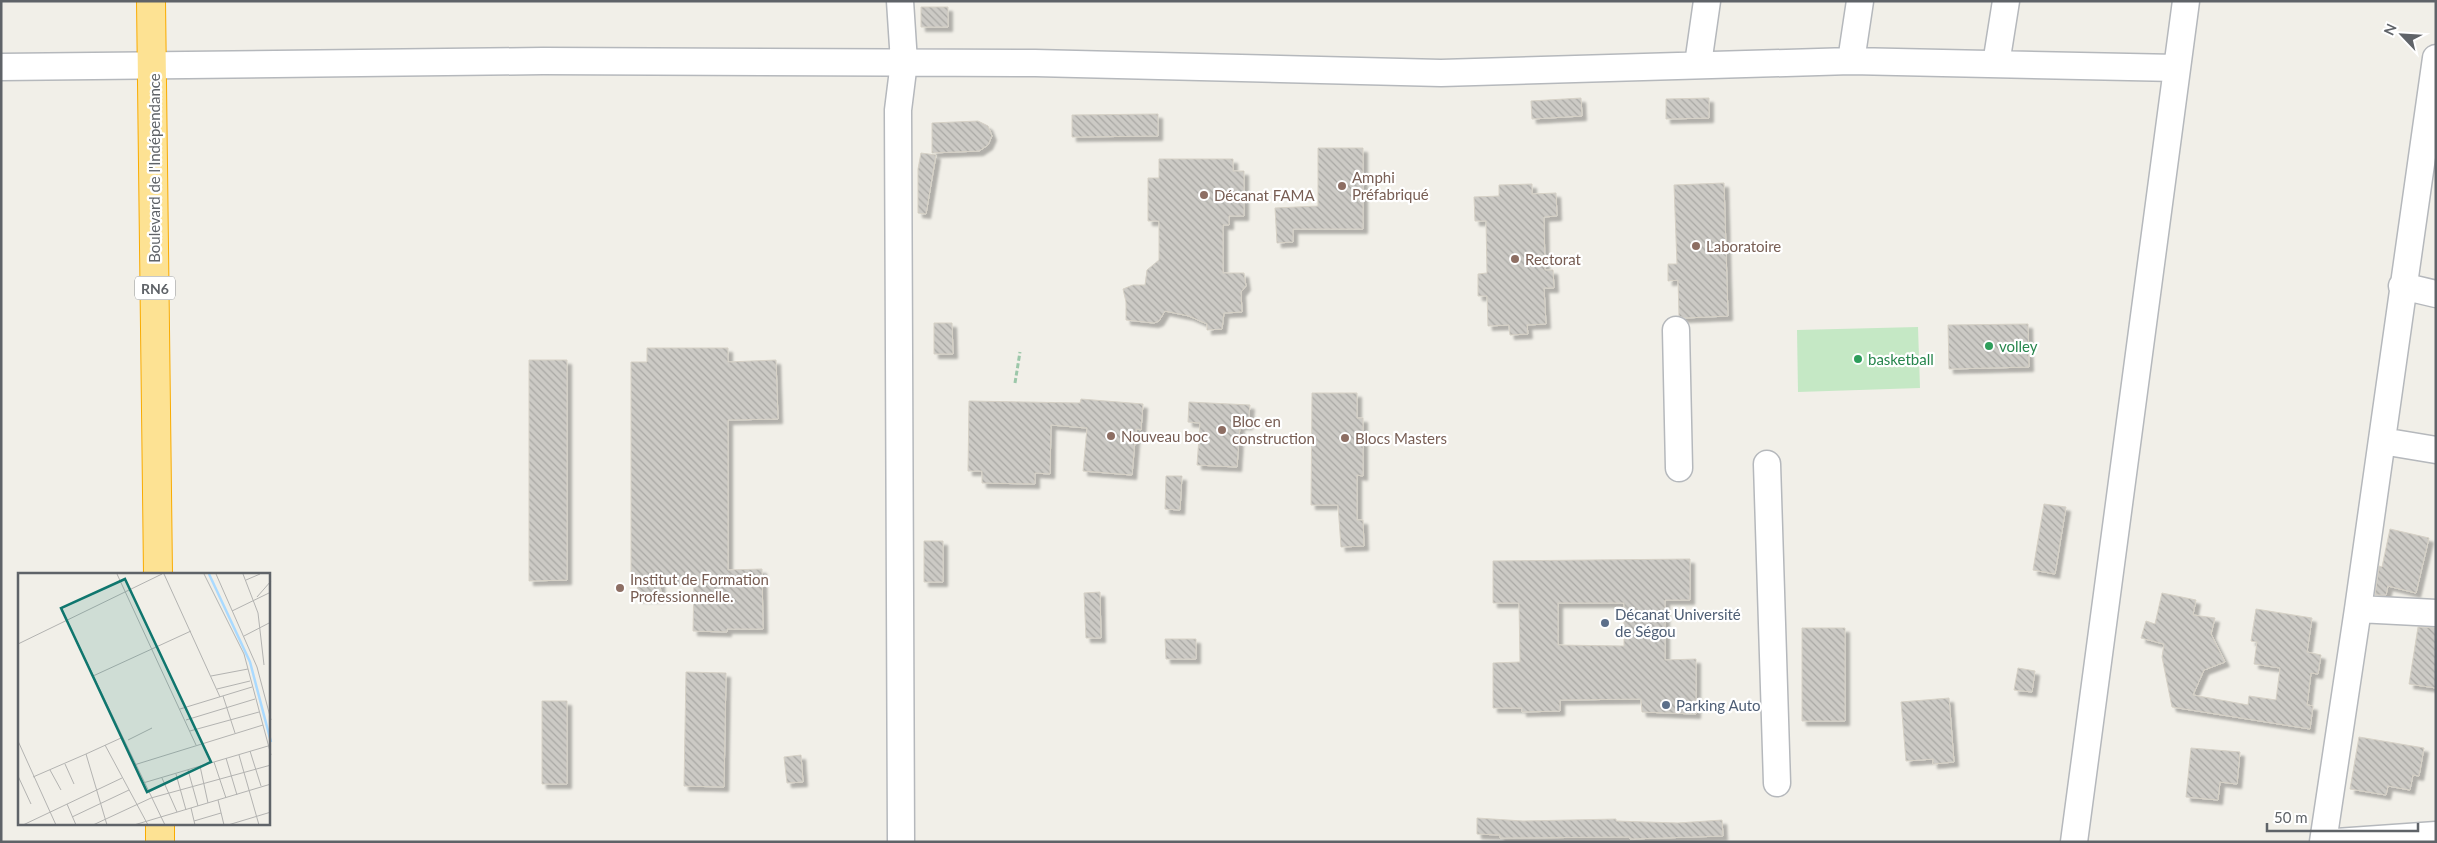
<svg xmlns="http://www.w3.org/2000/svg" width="2437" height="843" viewBox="0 0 2437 843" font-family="Lato,sans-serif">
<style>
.pitch{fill:#c5e8c5}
.building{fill:url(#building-back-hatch);stroke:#d6d1c6;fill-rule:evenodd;filter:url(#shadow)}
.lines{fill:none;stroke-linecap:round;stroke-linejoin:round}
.minor-casing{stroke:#b5b8bc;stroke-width:29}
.highway-casing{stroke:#f9ab00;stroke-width:30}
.path{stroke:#9cc7a9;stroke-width:3;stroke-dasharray:5 2.5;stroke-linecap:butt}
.minor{stroke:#fff;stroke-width:26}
.highway{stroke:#fde293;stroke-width:28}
.education-dot{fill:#8d6e63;stroke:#fff;stroke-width:2}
.leisure-dot{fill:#2e9e5b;stroke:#fff;stroke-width:2}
.service-dot{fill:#5c6f8a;stroke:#fff;stroke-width:2}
.labels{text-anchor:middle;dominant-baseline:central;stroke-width:4.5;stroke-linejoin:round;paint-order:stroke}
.shield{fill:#fff;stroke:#8f9295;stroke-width:1}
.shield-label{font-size:14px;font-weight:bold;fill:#5f6368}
.street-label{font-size:15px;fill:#5f6368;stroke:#fff}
.education-label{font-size:15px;fill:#785e54;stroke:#fff;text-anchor:start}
.leisure-label{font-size:15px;fill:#27864d;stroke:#fff;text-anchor:start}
.service-label{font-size:15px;fill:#4e5e75;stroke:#fff;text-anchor:start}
.inset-river{fill:none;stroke:#aadaff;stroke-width:2.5}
.inset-road{fill:none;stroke:#b3b3b1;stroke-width:1}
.view{fill:#0f766e;fill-opacity:0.15;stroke:#0f766e;stroke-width:2.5}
.inset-edge{fill:none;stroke:#5f6368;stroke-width:2.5}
</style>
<defs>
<pattern id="building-back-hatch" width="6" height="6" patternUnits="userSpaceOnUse" patternTransform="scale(1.25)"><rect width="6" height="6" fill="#cccac5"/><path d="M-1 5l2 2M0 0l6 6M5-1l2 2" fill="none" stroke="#a9a8a4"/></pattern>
<filter id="shadow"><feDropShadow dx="4.5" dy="4.5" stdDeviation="1" flood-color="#0004"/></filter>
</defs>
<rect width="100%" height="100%" fill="#f1efe8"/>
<path class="pitch" d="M1918,327L1920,388L1798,392L1797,330Z"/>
<path class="building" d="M921,7H948V27H921Z
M1581,98L1582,116L1532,119L1531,101Z
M1709,98V118L1666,119V99Z
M1158,114V136L1072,137V115Z
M978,121L988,126L992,136L988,145L979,151L932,153V123Z
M1318,148H1363V229H1293V242L1277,243L1275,208L1318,206Z
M921,153L936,155L926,214L918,213V169Z
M1159,159H1233V171H1244V216H1229V225H1223V273H1244L1246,286L1241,292L1242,312L1224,313L1222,329L1207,330V324L1189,316L1165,311L1159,321L1154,323L1126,320V302L1123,289L1133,285H1145L1147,270L1159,260V221H1148V178H1159Z
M1724,183L1728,316L1685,318L1679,316L1678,280L1668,281V264H1677L1674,185Z
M1532,184V194L1556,193L1557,216L1544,217L1545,270H1553L1554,288H1544L1546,324L1527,325L1528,334L1510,335L1509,325L1488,326L1487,296H1478V274L1487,273L1486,221H1475L1474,197L1499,196V185Z
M934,323H952L953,354H934Z
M2028,324L2029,367L1949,369L1948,325Z
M647,348H728V362L776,360L778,419L728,420V570L762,569L763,629H727V632L693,631L694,579H660L661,598H638L637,580H631V362H647Z
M529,360H567V580L529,581Z
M1312,393H1357V418H1363V476L1357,475V520H1363L1364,546L1341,547L1338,505H1311Z
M1081,399L1143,404L1141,430L1136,429L1132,475L1083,471L1087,428L1051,425L1050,474L1035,473V484L982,483V471H968L969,401L1080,403Z
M1189,402L1250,405L1248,425H1240L1237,467L1197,465L1200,423L1188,422Z
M1166,476H1182L1180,510L1165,509Z
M2044,504L2066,507L2055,574L2033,570Z
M2390,529L2429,538L2416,593L2388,586L2386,595H2375L2379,566L2382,567Z
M924,541H943V582H924Z
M1690,559V600H1665V660L1696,659V714L1642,712L1641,699L1560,700V711L1522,712V708H1493V663L1520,662L1519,603H1493V561ZM1558,603H1624V646L1558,645Z
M1100,592L1101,638H1086L1084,593Z
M2162,593L2196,600L2193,615L2215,618L2211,634L2225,662L2204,670L2193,695L2248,705L2249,696L2276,700L2280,668L2254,664L2257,642L2251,641L2256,609L2312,618L2307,652L2321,655L2318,674L2311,673L2307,705L2313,706L2310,729L2172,707L2162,657L2164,644L2141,638L2146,621L2155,624Z
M2418,627L2436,628V688L2409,684Z
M1802,628H1845V721H1802Z
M1165,639H1196V659H1166Z
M2018,668L2035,671L2032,692L2014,690Z
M686,672L726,673L724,787L684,786Z
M1949,698L1954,762L1933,764V759L1906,761L1901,702Z
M542,701H567V784H542Z
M2359,737L2424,748L2419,776L2413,775L2410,790L2388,786L2386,795L2350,789Z
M2191,748L2240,752L2237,784L2220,782L2218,800L2186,797Z
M801,755L803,782L787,783L784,757Z
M1477,818L1523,821L1616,819V821L1678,823L1722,820L1723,836L1630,839V837L1500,838V835L1477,834Z"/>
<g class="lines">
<g class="minor-casing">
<path id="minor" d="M900,1L904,62L898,110L901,842
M1851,61L1860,1
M1698,64L1707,1
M1996,64L2006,1
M1,67L543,61L1035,63L1441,73L1851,61L2177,68
M2402,286L2436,294
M1676,330L1679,468
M2382,441L2436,450
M1767,464L1777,783
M2358,609L2436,613
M2074,842L2186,1
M2323,842L2358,609L2436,58
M2336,842L2436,835"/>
</g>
<g class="highway-casing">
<path id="highway" d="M151,1L158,574
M160,824V842"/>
</g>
<path class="path" d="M1015,383L1020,352"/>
<use href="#minor" class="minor"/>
<use href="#highway" class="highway"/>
</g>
<g class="education-dot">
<circle cx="1342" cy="186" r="5"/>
<circle cx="1204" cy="195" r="5"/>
<circle cx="1696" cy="246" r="5"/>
<circle cx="1515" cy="259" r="5"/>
<circle cx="1222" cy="430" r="5"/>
<circle cx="1111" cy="436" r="5"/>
<circle cx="1345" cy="438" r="5"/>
<circle cx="620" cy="588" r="5"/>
</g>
<g class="leisure-dot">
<circle cx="1989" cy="346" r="5"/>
<circle cx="1858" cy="359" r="5"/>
</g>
<g class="service-dot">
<circle cx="1605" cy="623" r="5"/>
<circle cx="1666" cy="705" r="5"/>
</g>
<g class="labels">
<rect class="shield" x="135" y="276.5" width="40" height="23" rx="4"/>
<g class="shield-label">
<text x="155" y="288">RN6</text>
</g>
<g class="street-label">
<text transform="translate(154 168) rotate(-90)">Boulevard de l'Indépendance</text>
</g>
<g class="education-label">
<text x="1352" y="177">Amphi<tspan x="1352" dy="17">Préfabriqué</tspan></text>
<text x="1214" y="195">Décanat FAMA</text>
<text x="1706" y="246">Laboratoire</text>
<text x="1525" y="259">Rectorat</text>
<text x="1232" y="421">Bloc en<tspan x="1232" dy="17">construction</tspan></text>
<text x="1121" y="436">Nouveau boc</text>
<text x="1355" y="438">Blocs Masters</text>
<text x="630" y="579">Institut de Formation<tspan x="630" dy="17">Professionnelle.</tspan></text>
</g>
<g class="leisure-label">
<text x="1999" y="346">volley</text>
<text x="1868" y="359">basketball</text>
</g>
<g class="service-label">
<text x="1615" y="614">Décanat Université<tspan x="1615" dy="17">de Ségou</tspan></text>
<text x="1676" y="705">Parking Auto</text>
</g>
</g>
<g transform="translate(18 573)">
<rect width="252" height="252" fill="#f1efe8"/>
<path class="inset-river" d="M191,1L232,89L253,169"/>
<path class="inset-road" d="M99,1L178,172M146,1L202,124M186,1L226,81L253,182M198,1L239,94L253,147M225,1L240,40L246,92M228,7L242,1M239,24L253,8M214,38L253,19M49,48L147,252M226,63L253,49M0,71L144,1M75,103L173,58M193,103L230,96M199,116L232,108M205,123L217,160M162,136L234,114M168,147L237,126M172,158L241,139M110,167L134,155M0,168L38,252M87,172L130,252M232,178L243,213M221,182L241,252M208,185L219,222M196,189L208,225M47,191L56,211M116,192L245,152M182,193L190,230M32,197L43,217M170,197L180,233M158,201L168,237M0,203L13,231M15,204L68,181M144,205L159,239M125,210L250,173M200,227L206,252M49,231L58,252M173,235L177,252M54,244L111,217M176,248L203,240M5,252L104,205M75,252L133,225L253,192M89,252L68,181L103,165M116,252L253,211M210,252L253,239"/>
<path class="view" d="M107,6L193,189L129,219L43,35Z"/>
<rect width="252" height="252" class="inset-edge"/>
</g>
<rect width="2437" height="843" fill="none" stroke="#5f6368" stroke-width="5"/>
<g transform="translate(2402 35) rotate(295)" stroke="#ffffff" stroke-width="4" paint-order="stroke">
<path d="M0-4L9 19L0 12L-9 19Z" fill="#5f6368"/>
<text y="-8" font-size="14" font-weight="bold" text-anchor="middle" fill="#5f6368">N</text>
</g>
<path d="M2267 823v8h151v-8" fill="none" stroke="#5f6368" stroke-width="2.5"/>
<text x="2274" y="823" font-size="15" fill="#5f6368" stroke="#ffffff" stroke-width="4" paint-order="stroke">50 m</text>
</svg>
